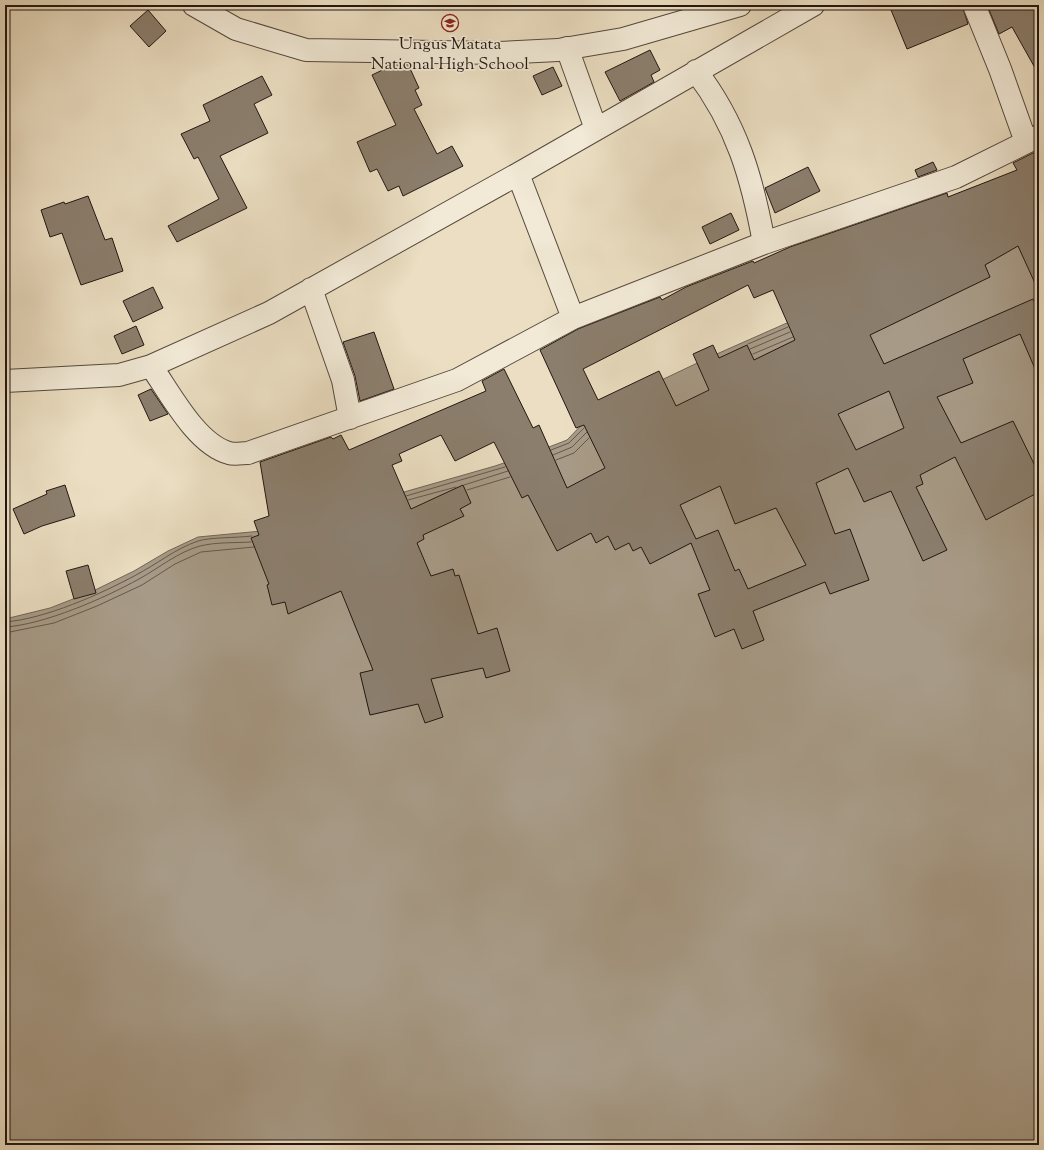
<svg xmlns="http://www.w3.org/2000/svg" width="1044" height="1150" viewBox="0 0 1044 1150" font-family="'Sorts Mill Goudy',serif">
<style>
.water{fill:#a79a86;stroke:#726657}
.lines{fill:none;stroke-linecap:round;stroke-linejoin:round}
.shore{stroke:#64584c;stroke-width:1}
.building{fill:#8b7e6d;stroke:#221711;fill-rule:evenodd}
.minor-casing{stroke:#54493d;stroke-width:24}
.tertiary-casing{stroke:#54493d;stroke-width:24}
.minor{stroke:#f2ead7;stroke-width:22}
.tertiary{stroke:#f2ead7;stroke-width:22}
.labels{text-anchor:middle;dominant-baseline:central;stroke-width:3.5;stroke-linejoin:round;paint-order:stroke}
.poi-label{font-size:17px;fill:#221711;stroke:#f2ead7}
</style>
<rect width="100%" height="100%" fill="#ebdec2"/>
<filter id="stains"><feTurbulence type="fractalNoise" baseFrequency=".005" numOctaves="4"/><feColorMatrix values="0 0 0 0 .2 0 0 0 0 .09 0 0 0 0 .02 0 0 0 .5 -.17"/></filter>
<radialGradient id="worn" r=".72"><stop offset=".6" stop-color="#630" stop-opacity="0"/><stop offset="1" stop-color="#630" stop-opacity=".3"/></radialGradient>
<path class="water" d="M1039,238V1145H5V619L50,608L91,592L134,571L168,551L198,537L304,527L390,496L495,466L536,452L567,440L594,412L710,357L875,284Z"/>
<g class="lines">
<path class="shore" d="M748,344L788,327
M750,349L790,332
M753,354L793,337
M551,450L569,443L584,428
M553,455L572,447L587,432
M556,460L574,453L589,438
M464,485L508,471
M467,490L510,477
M406,496L505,467
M408,500L456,487
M5,622C45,619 101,594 136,575C157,564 175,549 198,541C211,537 237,538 252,536
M5,627C43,625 105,598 139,579C159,568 178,552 200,546C216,542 235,543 251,542
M5,633L54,623L97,606L142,585L175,564L201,552L254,547"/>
</g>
<path class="building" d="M889,5H962L968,24L907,49Z
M987,5H1039V75L1012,27L999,34Z
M148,10L166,31L149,47L130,26Z
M650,50L660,70L651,75L654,82L620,101L605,72Z
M395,64H408L419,88L415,90L422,105L414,109L437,154L452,146L463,166L403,196L399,186L388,191L377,169L370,172L357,142L396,125L372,75Z
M553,67L562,86L542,95L533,76Z
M262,76L272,95L254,104L268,133L220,156L247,208L177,242L168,226L219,199L198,157L194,159L181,134L210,121L203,105Z
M1035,152L1039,159V292L1018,246L985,265L990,277L870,335L884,364L1033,299L1039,312V378L1020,334L963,359L973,383L937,397L961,443L1013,421L1039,474V492L986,520L955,457L920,475L923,484L916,487L947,550L923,561L891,491L864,502L848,468L816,483L835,534L850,529L869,580L830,594L825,582L753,611L764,640L742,649L734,629L715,637L698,594L710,590L691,543L650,564L641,547L633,551L629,543L615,550L608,536L596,543L591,533L557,551L528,495L522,498L494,442L455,461L441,435L399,454L402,461L392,465L411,509L463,485L471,503L460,509L464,516L423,535L424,539L417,543L431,576L453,569L455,576L459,575L478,634L497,628L510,671L486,678L483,668L431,679L443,717L425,723L418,704L370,715L360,673L373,670L341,591L288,614L285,602L272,605L267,585L269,584L251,538L259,535L254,521L269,516L260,462L331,437L333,439L341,435L349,450L486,391L482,381L504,369L533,428L539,425L567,488L605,468L584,425L576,428L540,350L578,329L660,297L662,300L686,287L753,261L754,263L790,247L947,193L948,197L1017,170L1013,163ZM748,285L754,298L773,290L795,340L754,360L747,345L719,358L713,345L693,354L709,390L676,406L659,371L598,400L583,369ZM889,391L904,428L856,450L838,414ZM720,486L735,524L776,508L806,565L748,589L739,569L735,571L718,530L696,539L680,505Z
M933,162L937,170L918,177L915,170Z
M808,167L820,191L775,213L765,188Z
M88,196L105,240L112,238L123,271L81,285L62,233L50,237L41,210L64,202L65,204Z
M731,213L739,230L710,244L702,227Z
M153,287L163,308L133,322L123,301Z
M136,326L144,345L122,354L114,336Z
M374,332L394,389L360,401L355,376L343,342Z
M151,389L168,414L150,421L138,395Z
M65,485L75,516L42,526L24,534L13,509L47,494L46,491Z
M88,565L96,593L74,599L66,571Z"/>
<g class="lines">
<g class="minor-casing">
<path id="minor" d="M974,5L1000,69L1026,142
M567,48L596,129
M696,71C737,125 752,177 764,243
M518,174L573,318
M311,289L343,380L350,418
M151,366C170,393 196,444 229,453C235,455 242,453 248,453L457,380L573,318L764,243L956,177L1039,136
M5,381L119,375L151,366L269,313L518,174L813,5"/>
</g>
<g class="tertiary-casing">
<path id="tertiary" d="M194,5L236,29L306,50L499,53L558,50L623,39L740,5"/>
</g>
<use href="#minor" class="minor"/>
<use href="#tertiary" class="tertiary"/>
</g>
<defs>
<g id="school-ring" transform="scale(0.9)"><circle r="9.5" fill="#f2ead7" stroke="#8f2418" stroke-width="1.5"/><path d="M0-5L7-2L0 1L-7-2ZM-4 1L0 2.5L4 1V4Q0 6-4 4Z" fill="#8f2418"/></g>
</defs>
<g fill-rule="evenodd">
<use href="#school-ring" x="450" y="23"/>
</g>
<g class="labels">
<g class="poi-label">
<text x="450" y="45">Ungus Matata<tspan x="450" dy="20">National High School</tspan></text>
</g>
</g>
<rect width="1044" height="1150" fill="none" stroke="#ebdec2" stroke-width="20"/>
<rect x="6" y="6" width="1032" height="1138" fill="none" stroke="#221711" stroke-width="2"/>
<rect x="10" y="10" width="1024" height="1130" fill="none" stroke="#221711"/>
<rect width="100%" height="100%" filter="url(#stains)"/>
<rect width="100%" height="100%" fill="url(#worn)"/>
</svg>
